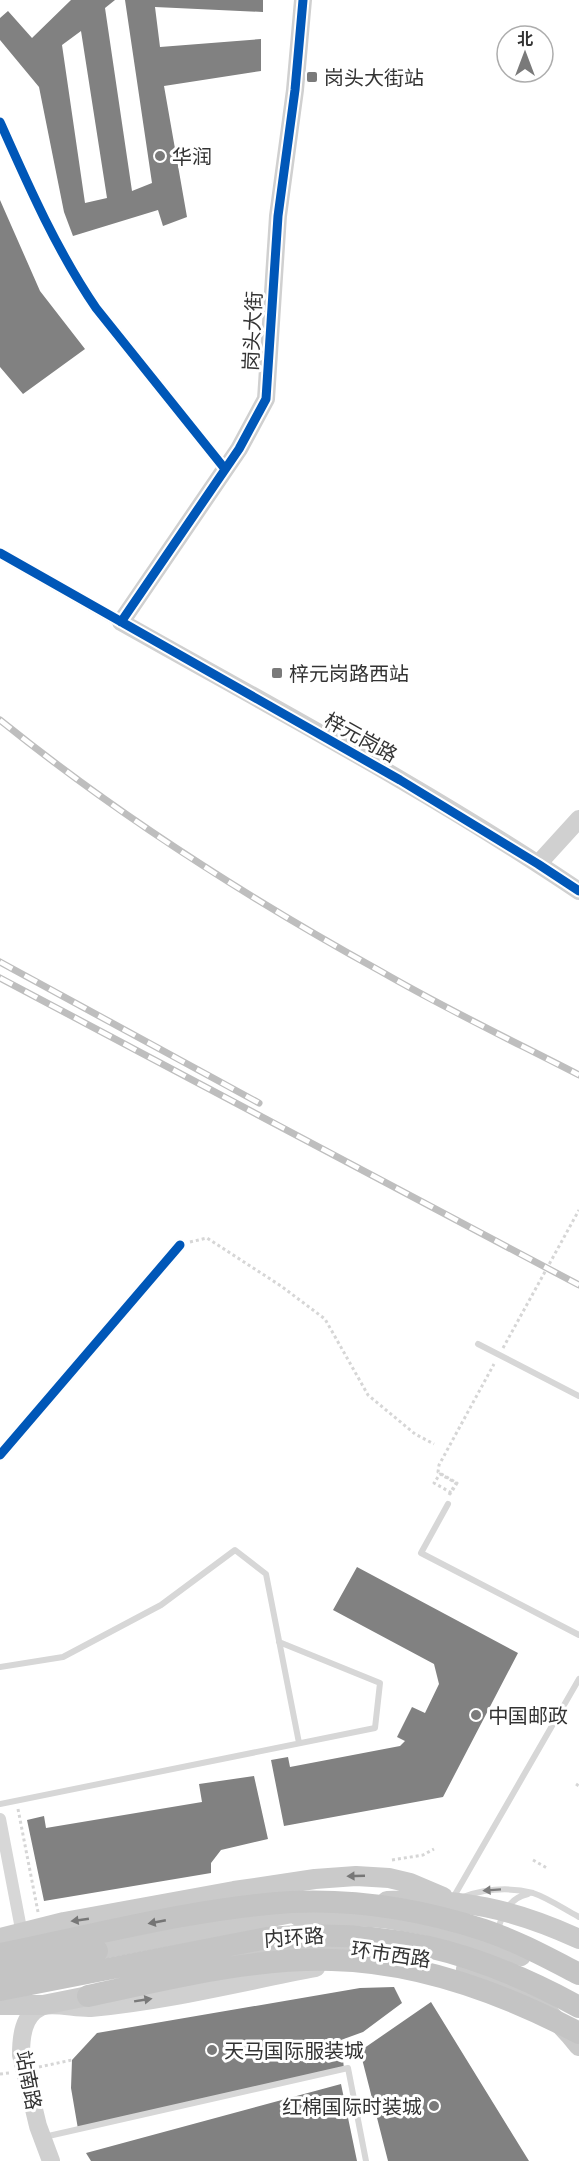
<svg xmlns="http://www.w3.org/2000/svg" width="579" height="2161" viewBox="0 0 579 2161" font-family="Manrope,'Noto Sans SC',sans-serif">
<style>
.building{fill:#818181;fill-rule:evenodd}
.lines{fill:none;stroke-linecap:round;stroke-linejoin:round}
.path{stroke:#d6d6d6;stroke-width:3;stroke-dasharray:3 3;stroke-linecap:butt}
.lane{stroke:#d7d7d7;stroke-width:6}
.street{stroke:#d7d7d7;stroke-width:12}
.secondary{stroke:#d0d0d0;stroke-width:18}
.primary{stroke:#cacaca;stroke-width:20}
.highway{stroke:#c4c4c4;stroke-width:22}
.rail-casing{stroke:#bebebe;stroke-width:7}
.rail{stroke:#fff;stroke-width:4.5;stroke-dasharray:14;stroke-linecap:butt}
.cycleway-casing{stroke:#fff;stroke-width:13}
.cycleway{stroke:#0057b8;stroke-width:9}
.oneway{fill:#777}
.oneway2{fill:#7d7d7d}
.oneway3{fill:#747474}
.oneway4{fill:#7a7a7a}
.poi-dot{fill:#7a7a7a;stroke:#fff;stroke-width:2}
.labels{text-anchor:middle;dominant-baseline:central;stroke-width:6;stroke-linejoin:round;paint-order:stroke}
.poi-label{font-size:20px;fill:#333;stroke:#fff;text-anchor:start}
.street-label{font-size:20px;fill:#333;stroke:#fff}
</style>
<rect width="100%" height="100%" fill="#fff"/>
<path class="building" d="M71,0H115L105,8L132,191L152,183L125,0H263V12L155,7L160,47L261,39V71L164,86L187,217L163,226L158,210L73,236L64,212L39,87L0,40V18L8,11L32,38ZM81,31L107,198L85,203L62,45Z
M0,200L40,291L85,349L23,394L0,367Z
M357,1567L518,1653L443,1797L284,1826L271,1760L288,1757L290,1767L400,1746L405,1741L397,1737L412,1707L425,1713L439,1684L434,1664L333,1610Z
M254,1776L268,1839L221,1850L211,1863V1873L44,1901L27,1820L44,1816L46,1828L202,1802L199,1784Z
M394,1987L402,2003L363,2032L341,2040L344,2069L78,2129L71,2088L72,2060L97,2033L360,1988Z
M431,2002L529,2161H388L360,2051Z
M341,2084L357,2161H91L86,2153Z"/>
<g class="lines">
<path class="path" d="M190,1242L207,1238L281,1286L325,1319L368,1395L415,1434L434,1444
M503,1348L579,1210
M449,1495L456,1483L440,1474L434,1483L450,1492L451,1493L457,1483L438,1472L439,1465L494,1364
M520,1708L530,1713
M576,1784L579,1786
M18,1809L38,1912
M392,1860L423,1855L434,1849
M533,1860L547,1868
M39,2067L72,2060
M0,2074L9,2073"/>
<path class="lane" d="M478,1344L579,1396
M448,1504L421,1553L579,1635
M0,1667L63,1657L161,1605L235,1550L266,1574L299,1743
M0,1804L375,1728L380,1683L279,1642
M463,1897C485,1889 510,1887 533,1893C548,1898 564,1909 579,1917
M453,1898L579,1679
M498,1930C502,1914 509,1898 528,1894
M44,2137L348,2068L366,2161"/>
<path class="street" d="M0,122C28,185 57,251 96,308L225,469
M0,553L121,622
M0,1455L180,1245
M0,1819L22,1934"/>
<path class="secondary" d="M303,0L295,90L278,216L266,399L239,449L121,622C275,709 432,792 579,891
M538,864L579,819
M370,1958L415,1954
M51,2161L38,2126L21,2055C21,2037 23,2015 41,2007C52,2002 77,2009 91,2008C167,2001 242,1982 316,1968"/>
<path class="primary" d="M387,1901C459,1897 514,1909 579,1939
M298,1916C331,1916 363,1915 396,1920C438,1926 481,1940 521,1956
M0,1938L64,1922L234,1891L315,1879L356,1876L389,1878L410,1883L443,1897
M82,1953L313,1909
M220,1958C272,1948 327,1945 379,1949
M466,1969C517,1987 545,2003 579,2046
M0,2005H43L88,1996"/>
<path class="highway" d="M0,1954C94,1935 196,1908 291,1902C356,1899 423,1910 484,1930C517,1941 548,1958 579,1974
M0,1972L97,1951
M0,1990L267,1938C386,1927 475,1950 579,2007
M88,1996C168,1979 250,1958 332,1960C419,1962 503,1993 579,2033"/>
<g class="rail-casing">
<path id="rail" d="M0,720C119,816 248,898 382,972C446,1009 513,1041 579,1075
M0,962L259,1103
M0,978L579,1285"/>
</g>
<use href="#rail" class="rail"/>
<g class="cycleway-casing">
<path id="cycleway" d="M0,122C28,185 57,251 96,308L225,469
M0,553L400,780L538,864L579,891
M121,622L239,449L266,399L278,216L295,90L303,0
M0,1455L180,1245"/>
</g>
<use href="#cycleway" class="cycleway"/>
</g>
<defs><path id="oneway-solid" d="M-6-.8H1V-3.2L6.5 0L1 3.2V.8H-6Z" transform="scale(1.5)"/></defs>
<g class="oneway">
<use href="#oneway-solid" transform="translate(356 1876) rotate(178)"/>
<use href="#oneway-solid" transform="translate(80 1920) rotate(172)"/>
</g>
<use class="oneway2" href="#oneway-solid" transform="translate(492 1890) rotate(176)"/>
<use class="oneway3" href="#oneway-solid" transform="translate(157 1922) rotate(169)"/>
<use class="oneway4" href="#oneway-solid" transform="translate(143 2000) rotate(-9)"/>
<g class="poi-dot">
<rect x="306" y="71" width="12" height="12" rx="3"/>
<circle cx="160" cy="156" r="6"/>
<rect x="271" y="667" width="12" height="12" rx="3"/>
<circle cx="476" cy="1715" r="6"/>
<circle cx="212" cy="2050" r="6"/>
<circle cx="434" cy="2106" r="6"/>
</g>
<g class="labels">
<g class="poi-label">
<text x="324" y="77">岗头大街站</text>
<text x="172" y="156">华润</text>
<text x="289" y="673">梓元岗路西站</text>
<text x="488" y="1715">中国邮政</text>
<text x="224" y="2050">天马国际服装城</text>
<text x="422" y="2106" text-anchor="end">红棉国际时装城</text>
</g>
<g class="street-label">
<text transform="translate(252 331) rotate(-87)">岗头大街</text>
<text transform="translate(361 737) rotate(29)">梓元岗路</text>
<text transform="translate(294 1937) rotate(-4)">内环路</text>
<text transform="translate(391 1954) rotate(8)">环市西路</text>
<text transform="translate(29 2080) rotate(79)">站南路</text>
</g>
</g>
<g transform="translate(525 54)"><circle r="28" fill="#ffffff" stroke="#adadad" stroke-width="1.5"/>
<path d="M0-4.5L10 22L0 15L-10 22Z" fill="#7a7a7a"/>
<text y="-9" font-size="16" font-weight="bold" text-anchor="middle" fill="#333333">北</text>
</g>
</svg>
